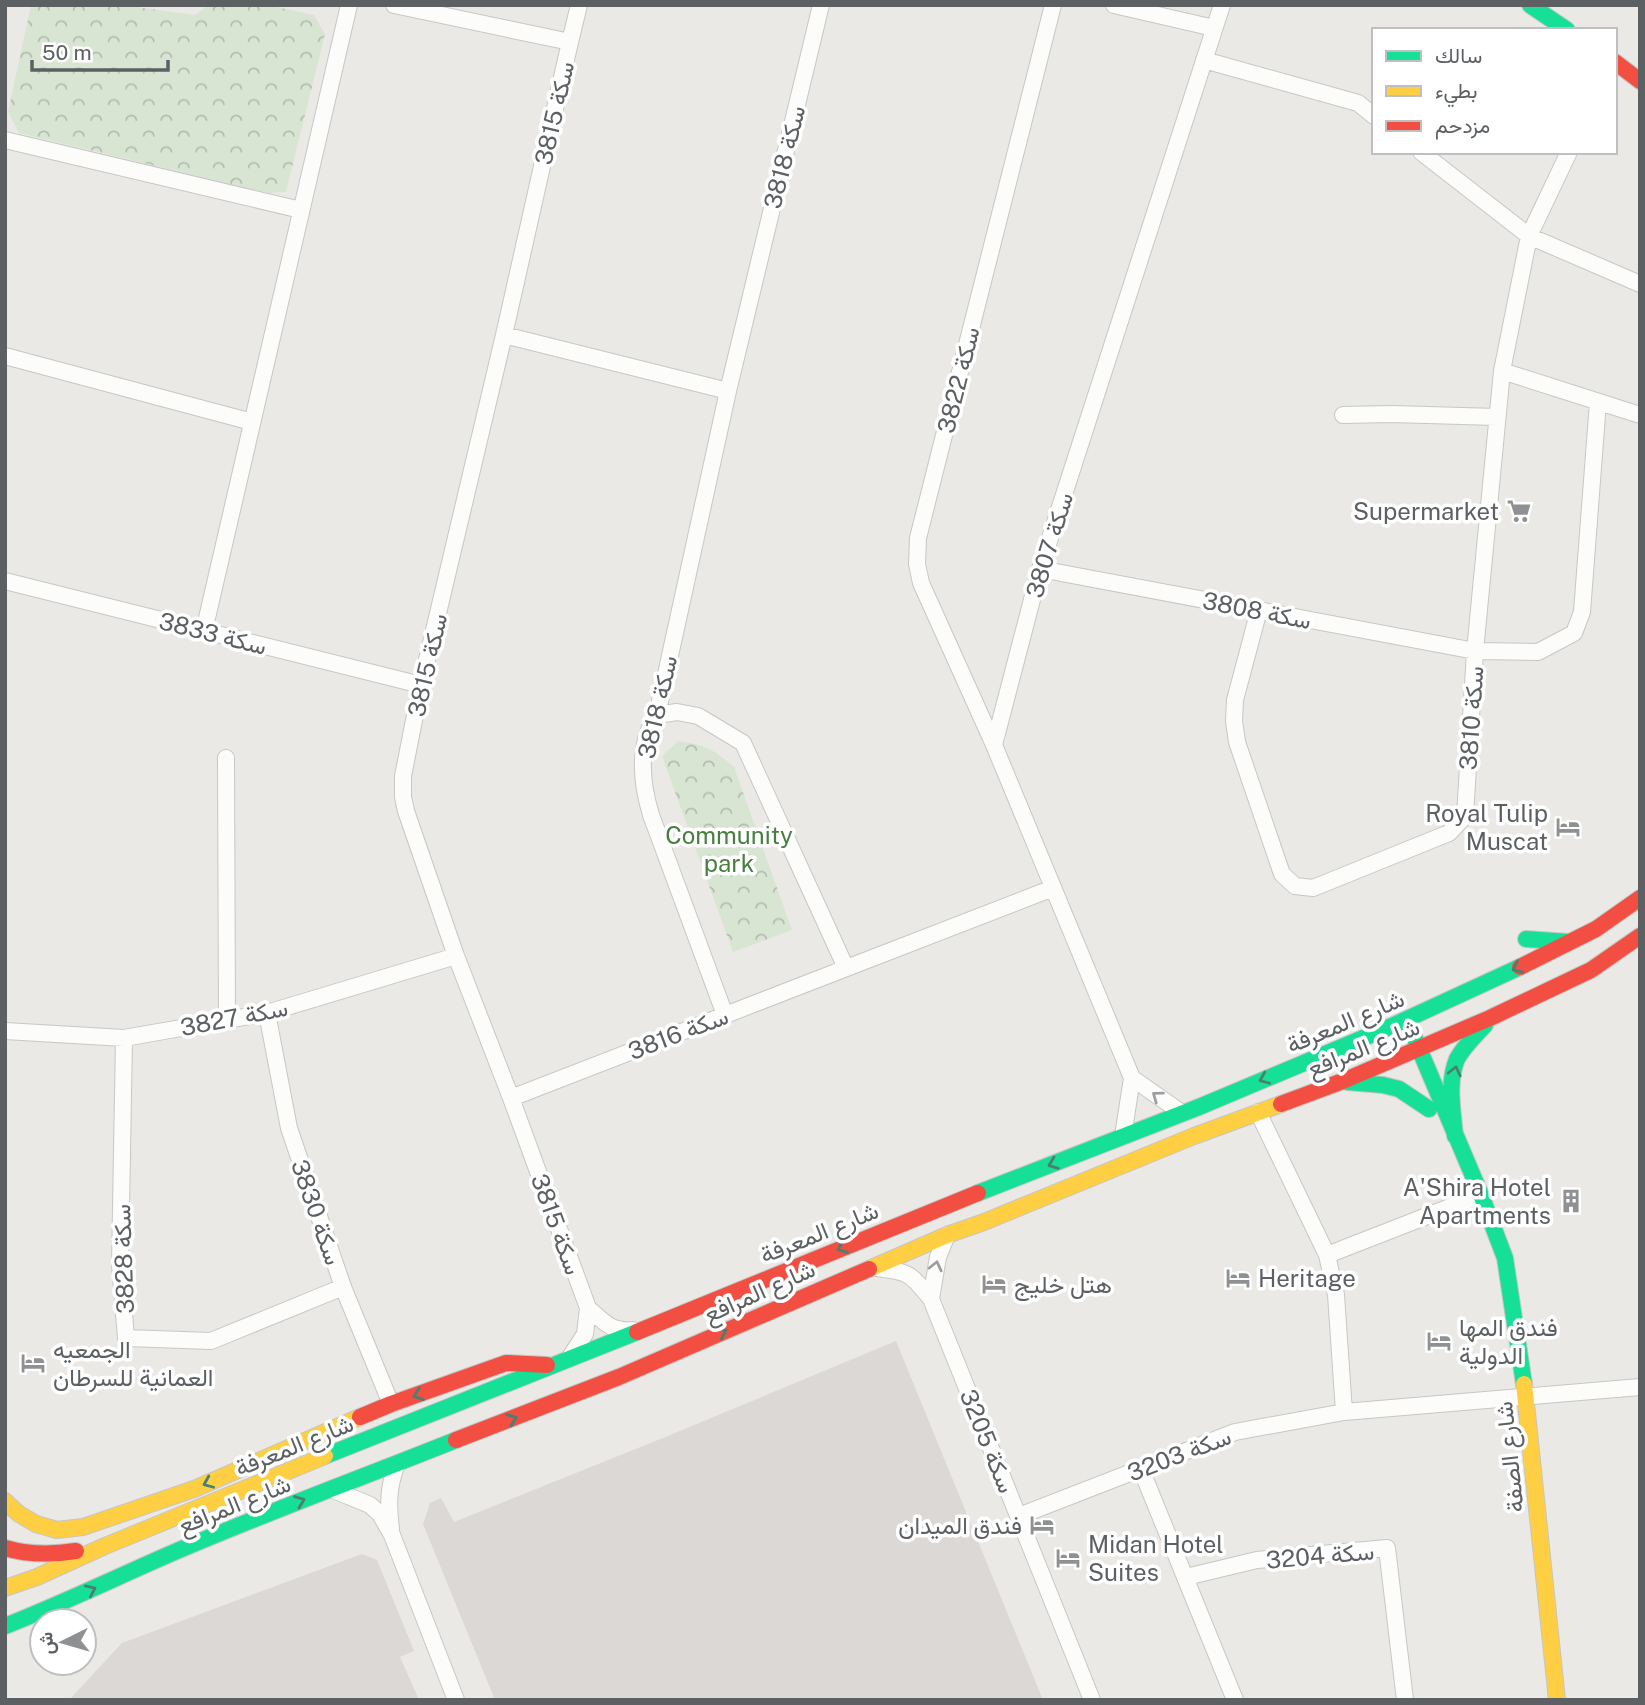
<svg xmlns="http://www.w3.org/2000/svg" width="1645" height="1705" viewBox="0 0 1645 1705" font-family="'Public Sans',Vazirmatn,sans-serif">
<style>
.education{fill:#dbd8d5}
.forest{fill:url(#forest-crowns)}
.lines{fill:none;stroke-linecap:round;stroke-linejoin:round}
.street-casing{stroke:#c7c7c6;stroke-width:18}
.fast-casing{stroke:#c5c6c5;stroke-width:18}
.slow-casing{stroke:#c5c6c5;stroke-width:18}
.jam-casing{stroke:#c5c6c5;stroke-width:18}
.street{stroke:#fcfcfb;stroke-width:16}
.fast{stroke:#16e098;stroke-width:16}
.slow{stroke:#ffcf43;stroke-width:16}
.jam{stroke:#f24e42;stroke-width:16}
.oneway{stroke:#4a8070}
.oneway2{stroke:#9c9ea0}
.labels{text-anchor:middle;dominant-baseline:central;stroke-width:7;stroke-linejoin:round;paint-order:stroke}
.street-label{font-size:24px;fill:#5c6063;stroke:#fff}
.poi-label{font-size:24px;fill:#5c6063;stroke:#fff;text-anchor:start}
.park-label{font-size:24px;fill:#477f3f;stroke:#fff}
</style>
<defs>
<pattern id="forest-crowns" width="20" height="18" patternUnits="userSpaceOnUse" patternTransform="scale(1.75)"><rect width="20" height="18" fill="#d8e5d3"/><path d="M2 6a3 3 0 1 1 6 0M12 15a3 3 0 1 1 6 0" fill="none" stroke="#b2bdaf"/></pattern>
</defs>
<rect width="100%" height="100%" fill="#ebe9e6"/>
<path class="education" d="M896,1341L1043,1700H495L423,1524L430,1503L441,1498L454,1522L663,1438Z
M362,1554L377,1560L414,1651L400,1657L419,1700H69L122,1643Z"/>
<path class="forest" d="M31,5H121L195,15L209,5H267L314,15L325,34L286,192L268,193L19,133L8,112Z
M678,741C706,745 713,749 734,767L792,930L733,952L662,756Z"/>
<g class="lines">
<g class="street-casing">
<path id="street" d="M394,5L570,42
M579,5L570,42L504,335L421,685L403,776V797L406,811L456,956L511,1098L588,1308C604,1322 611,1332 633,1330
M1114,5L1214,28
M1204,60L1358,103L1374,116
M5,140L301,210
M1421,152L1529,236L1640,284
M504,335L728,391
M5,356L252,422
M1502,371L1640,415
M1343,415L1392,414L1497,417
M1040,569L1475,651L1538,652L1574,633L1582,612L1598,402
M5,581L421,685
M1259,610L1235,700L1234,721L1237,742L1282,874L1295,886L1313,888L1449,833L1465,816L1475,651L1502,371L1529,236L1569,152
M204,631L349,5
M657,715L677,712L698,716L743,743L846,968
M994,745L921,583L917,564L918,538L1053,5
M226,758L227,1020
M267,1013L289,1128L343,1287L391,1404
M725,1015L651,815C641,782 637,745 657,715L728,391L821,5
M5,1031L124,1038L267,1013L456,956
M124,1038L120,1265L126,1338L211,1341L343,1287
M1132,1078L1182,1113
M511,1098L1053,888
M1258,1112L1327,1255L1336,1295L1344,1412
M1123,1136L1132,1078L994,745L1040,569L1222,5
M1327,1255L1481,1195
M877,1268C910,1272 910,1273 931,1299L1092,1700
M931,1299L938,1257L947,1235
M570,1357L585,1334L588,1308
M1141,1469L1235,1700
M331,1489L370,1505L380,1514L392,1535L456,1700
M1019,1516L1235,1432L1344,1412L1640,1387
M391,1529C388,1505 388,1486 397,1464
M1186,1577L1257,1560L1387,1548L1405,1700"/>
</g>
<g class="fast-casing">
<path id="fast" d="M1530,5L1567,30
M1526,939L1569,942
M1407,1020L1481,1195L1505,1258L1524,1384
M1347,1082L1383,1085L1399,1089L1429,1109
M1455,1136C1453,1111 1447,1083 1457,1059C1464,1046 1475,1036 1485,1025
M978,1193L1199,1107L1392,1026L1520,967
M325,1456L637,1332
M5,1626C61,1604 115,1578 170,1554C265,1513 361,1478 456,1440"/>
</g>
<g class="slow-casing">
<path id="slow" d="M869,1269L947,1235L984,1222L1194,1136L1281,1104
M1524,1384L1557,1700
M5,1501L19,1514L36,1524L57,1530L83,1527L194,1489L360,1417
M5,1588L37,1577L105,1546L325,1456"/>
</g>
<g class="jam-casing">
<path id="jam" d="M1615,62L1640,81
M1520,967L1596,929L1640,898
M1281,1104L1343,1081L1490,1018L1591,970L1640,936
M637,1332L978,1193
M360,1417L391,1404L506,1363L547,1365
M456,1440L619,1377L869,1269
M5,1548C29,1555 51,1555 76,1551"/>
</g>
<use href="#street" class="street"/>
<use href="#fast" class="fast"/>
<use href="#slow" class="slow"/>
<use href="#jam" class="jam"/>
</g>
<defs><path id="oneway-chevron" d="M-2-3.5L2.5 0L-2 3.5" fill="none" stroke-width="1.6" stroke-linecap="round" stroke-linejoin="round" transform="scale(1.75)"/></defs>
<g class="oneway">
<use href="#oneway-chevron" transform="translate(1517 968) rotate(155)"/>
<use href="#oneway-chevron" transform="translate(1455 1071) rotate(-77)"/>
<use href="#oneway-chevron" transform="translate(1264 1079) rotate(157)"/>
<use href="#oneway-chevron" transform="translate(1053 1164) rotate(159)"/>
<use href="#oneway-chevron" transform="translate(842 1248) rotate(158)"/>
<use href="#oneway-chevron" transform="translate(722 1332) rotate(-24)"/>
<use href="#oneway-chevron" transform="translate(418 1395) rotate(160)"/>
<use href="#oneway-chevron" transform="translate(512 1419) rotate(-21)"/>
<use href="#oneway-chevron" transform="translate(208 1483) rotate(157)"/>
<use href="#oneway-chevron" transform="translate(300 1501) rotate(-21)"/>
<use href="#oneway-chevron" transform="translate(91 1590) rotate(-24)"/>
</g>
<g class="oneway2">
<use href="#oneway-chevron" transform="translate(1157 1096) rotate(-144)"/>
<use href="#oneway-chevron" transform="translate(936 1266) rotate(-77)"/>
</g>
<defs>
<g id="supermarket-bare" transform="scale(1.89)"><path d="M-6-5.5h2.5l.6 2H6L4.5 2H-2.5L-4.4-4H-6ZM-1.5 3.2a1.3 1.3 0 1 0 .1 0ZM3 3.2a1.3 1.3 0 1 0 .1 0Z" fill="#8e9091" stroke="#fff" stroke-width="2.5" paint-order="stroke"/></g>
<g id="hotel-bare" transform="scale(1.89)"><path d="M-6-4.5h1.5V1H6V5H4.5V3h-9V5H-6ZM-4 0a1.8 1.8 0 1 1 3.6 0ZM.5 0V-2.5h3Q6-2.5 6 0Z" fill="#8e9091" stroke="#fff" stroke-width="2.5" paint-order="stroke"/></g>
<g id="building-bare" transform="scale(1.89)"><path d="M-4-6H4V6H1V3H-1V6H-4ZM-2.5-4.3h1.7v1.8h-1.7ZM.8-4.3h1.7v1.8H.8ZM-2.5-1h1.7V.8h-1.7ZM.8-1h1.7V.8H.8Z" fill="#8e9091" stroke="#fff" stroke-width="2.5" paint-order="stroke"/></g>
</defs>
<g fill-rule="evenodd">
<use href="#supermarket-bare" x="1519" y="511"/>
<use href="#hotel-bare" x="1568" y="827"/>
<use href="#building-bare" x="1571" y="1201"/>
<use href="#hotel-bare" x="1238" y="1278"/>
<use href="#hotel-bare" x="994" y="1284"/>
<use href="#hotel-bare" x="1439" y="1341"/>
<use href="#hotel-bare" x="33" y="1363"/>
<use href="#hotel-bare" x="1042" y="1525"/>
<use href="#hotel-bare" x="1068" y="1558"/>
</g>
<g class="labels">
<g class="street-label">
<text transform="translate(554 113) rotate(-77)">سكة 3815</text>
<text transform="translate(784 157) rotate(-76)">سكة 3818</text>
<text transform="translate(958 380) rotate(-76)">سكة 3822</text>
<text transform="translate(1049 545) rotate(-73)">سكة 3807</text>
<text transform="translate(1257 610) rotate(11)">سكة 3808</text>
<text transform="translate(213 633) rotate(14)">سكة 3833</text>
<text transform="translate(427 665) rotate(-77)">سكة 3815</text>
<text transform="translate(657 707) rotate(-77)">سكة 3818</text>
<text transform="translate(1471 718) rotate(-86)">سكة 3810</text>
<text transform="translate(234 1017) rotate(-11)">سكة 3827</text>
<text transform="translate(1345 1021) rotate(-23)">شارع المعرفة</text>
<text transform="translate(678 1033) rotate(-21)">سكة 3816</text>
<text transform="translate(1363 1047) rotate(-22)">شارع المرافع</text>
<text transform="translate(317 1212) rotate(71)">سكة 3830</text>
<text transform="translate(557 1224) rotate(70)">سكة 3815</text>
<text transform="translate(819 1232) rotate(-22)">شارع المعرفة</text>
<text transform="translate(123 1259) rotate(-92)">سكة 3828</text>
<text transform="translate(759 1291) rotate(-24)">شارع المرافع</text>
<text transform="translate(988 1441) rotate(68)">سكة 3205</text>
<text transform="translate(294 1445) rotate(-22)">شارع المعرفة</text>
<text transform="translate(1179 1454) rotate(-21)">سكة 3203</text>
<text transform="translate(1509 1457) rotate(-96)">شارع الصفة</text>
<text transform="translate(234 1504) rotate(-22)">شارع المرافع</text>
<text transform="translate(1320 1555) rotate(-5)">سكة 3204</text>
</g>
<g class="poi-label">
<text x="1499" y="511" text-anchor="end">Supermarket</text>
<text x="1548" y="813" text-anchor="end">Royal Tulip<tspan x="1548" dy="28">Muscat</tspan></text>
<text x="1551" y="1187" text-anchor="end">A'Shira Hotel<tspan x="1551" dy="28">Apartments</tspan></text>
<text x="1258" y="1278">Heritage</text>
<text x="1014" y="1284">هتل خلیج</text>
<text x="1459" y="1327">فندق المها<tspan x="1459" dy="28">الدولية</tspan></text>
<text x="53" y="1349">الجمعيه<tspan x="53" dy="28">العمانية للسرطان</tspan></text>
<text x="1022" y="1525" text-anchor="end">فندق الميدان</text>
<text x="1088" y="1544">Midan Hotel<tspan x="1088" dy="28">Suites</tspan></text>
</g>
<g class="park-label">
<text x="729" y="835">Community<tspan x="729" dy="28">park</tspan></text>
</g>
</g>
<rect width="1645" height="1705" fill="none" stroke="#5c6063" stroke-width="14"/>
<rect x="1372" y="28" width="245" height="126" fill="#ffffff" stroke="#bebfc1" stroke-width="2"/>
<rect x="1386" y="51" width="35" height="10" fill="#16e098" stroke="#bebfc1" stroke-width="2"/>
<text x="1435" y="63" font-size="21" fill="#5c6063">سالك</text>
<rect x="1386" y="86" width="35" height="10" fill="#ffcf43" stroke="#bebfc1" stroke-width="2"/>
<text x="1435" y="98" font-size="21" fill="#5c6063">بطيء</text>
<rect x="1386" y="121" width="35" height="10" fill="#f24e42" stroke="#bebfc1" stroke-width="2"/>
<text x="1435" y="133" font-size="21" fill="#5c6063">مزدحم</text>
<g transform="translate(63 1642) rotate(265)"><circle r="33" fill="#ffffff" stroke="#bebfc1" stroke-width="2"/>
<path d="M0-5L12 26L0 18L-12 26Z" fill="#8e9091"/>
<text y="-10" font-size="19" font-weight="bold" text-anchor="middle" fill="#5c6063">ش</text>
</g>
<path d="M32 60v10h136v-10" fill="none" stroke="#5c6063" stroke-width="3.5"/>
<text x="42" y="60" font-size="21" fill="#5c6063" stroke="#ffffff" stroke-width="5" paint-order="stroke">50 m</text>
</svg>
